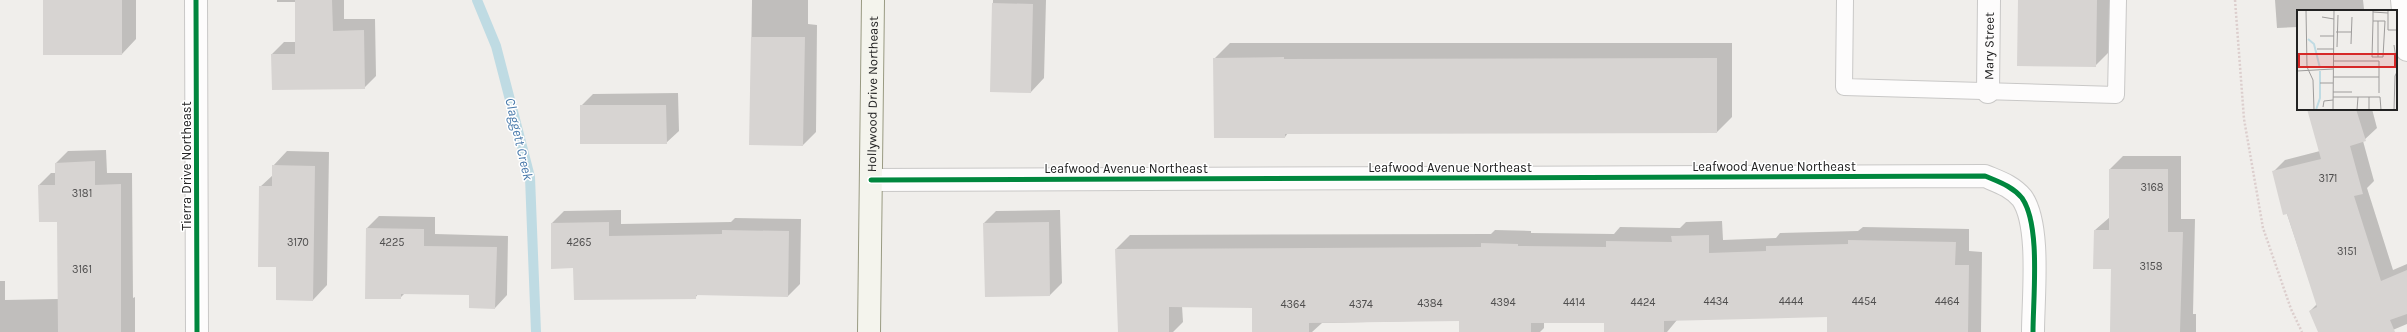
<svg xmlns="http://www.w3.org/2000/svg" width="2407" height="332" viewBox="0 0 2407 332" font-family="Karla,sans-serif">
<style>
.shadow{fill:#0003}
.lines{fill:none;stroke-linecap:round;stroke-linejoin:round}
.stream{stroke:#bfdbe3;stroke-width:10}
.building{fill:#d7d4d2}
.lane-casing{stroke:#c9c8c7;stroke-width:18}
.street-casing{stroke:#c9c8c7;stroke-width:24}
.secondary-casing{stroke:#999a82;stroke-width:24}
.path{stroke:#dccecd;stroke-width:2.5;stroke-dasharray:2 2;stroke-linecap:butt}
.lane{stroke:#fdfcfc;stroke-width:16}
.street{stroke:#fdfcfc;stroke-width:22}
.secondary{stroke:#f4f4ed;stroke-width:22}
.cycleway-casing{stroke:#fff;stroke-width:8}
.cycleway{stroke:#00873e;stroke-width:5}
.labels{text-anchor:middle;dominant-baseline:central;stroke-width:3;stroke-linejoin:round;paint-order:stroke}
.number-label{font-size:11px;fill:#4f4e4e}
.street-label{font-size:13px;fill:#222;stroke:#fff}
.water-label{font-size:14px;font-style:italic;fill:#4a7aab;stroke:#fff}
.inset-river{fill:none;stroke:#bfdbe3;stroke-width:2}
.inset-road{fill:none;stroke:#9e9c9b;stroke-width:1}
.view{fill:#d62828;fill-opacity:0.15;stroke:#d62828;stroke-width:2}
.inset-edge{fill:none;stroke:#222;stroke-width:2}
</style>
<rect width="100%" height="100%" fill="#f0eeeb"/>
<path class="shadow" d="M44,0H136V39L122,54Z
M277,0H344V19H375L376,76L364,88L272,54L284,42H296V2H277Z
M752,0H808V24L817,25L816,132L803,145L750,144Z
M993,0H1046L1044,78L1031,92L991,91Z
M2019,0H2112L2111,50L2095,66Z
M2275,0H2363L2364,9L2362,11H2298V27L2277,28Z
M1230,43H1732V117L1717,132L1288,133L1285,137L1214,59Z
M678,93L679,131L666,143L581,106L593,94Z
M2308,109H2372L2377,128L2363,141L2374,181L2367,188L2393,270L2407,264V324L2388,332H2319L2310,311L2317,304L2273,172L2285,160L2320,151Z
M106,150L107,173H132L133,298L135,297V332H0V281H5V300L59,299L58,221L39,185L51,173H56V163L68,151Z
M287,151L329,152L327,285L313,300L277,266L260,187L273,175V166Z
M2123,156H2181V219H2195L2193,314H2196V332H2112V268L2095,230L2110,217V169Z
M621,210V224L731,222L735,218L801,219L800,284L788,296L698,294L695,298L574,267L552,223L564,211Z
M1060,210L1062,283L1050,295L984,223L996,211Z
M379,216L435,217V234L508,236L507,295L495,308L470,294L405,293L400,298L367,228Z
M1722,221L1723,240L1776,238L1780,233L1858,231L1863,227L1969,229V251L1982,252L1981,332H1828V316L1677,320L1667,332H1605V322H1544V328L1540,332H1460V320L1322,323L1312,332H1253V307L1182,306L1183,322L1173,332H1119L1116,249L1130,235L1491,234L1495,230L1531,231V233L1614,234L1620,227L1680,228L1686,222Z"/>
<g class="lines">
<path class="stream" d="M477,0L496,46L530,177L536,332"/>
</g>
<path class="building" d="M43,0H122V55H43Z
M295,0H332L333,31L364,30L365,89L272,90L271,54H295Z
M2018,0H2097L2096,67L2017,66Z
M992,3L1033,4L1031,93L990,92Z
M751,37H805L803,146L749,145Z
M1284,57V59L1717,58V133L1285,134V138H1214L1213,58Z
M580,105H666L667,144H580Z
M2307,109H2356L2366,141L2350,146L2363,194L2354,196L2381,281L2407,270V314L2390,320L2395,332H2318L2309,311L2317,307L2287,214L2283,215L2272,171L2321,159Z
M95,161V185L121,184V332H58L57,222H39L38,185H55V163Z
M272,165L315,166L313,301L276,300V267H258L259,186H272Z
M2109,169H2168V232H2183L2180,332H2110L2111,269H2093L2094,230H2109Z
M609,222V236L722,234V230L789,231L788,297L696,295V299L574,300L573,268L551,269V223Z
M1049,222L1050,296L985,297L983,223Z
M366,228L424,229V246L497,247L495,309L469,308V295L401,294V299H365Z
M1709,235V253L1766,251V246L1848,244V240L1956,242L1955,265H1969L1968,332H1827V317L1664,321V332H1604V323H1531V332H1459V321L1309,323V332H1252V308L1169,307V332H1118L1115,249L1481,247V243L1518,244V246L1606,247V241L1672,242L1671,236Z"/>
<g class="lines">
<g class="lane-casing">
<path id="lane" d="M1845,0L1844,87L2116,95L2118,0"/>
</g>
<g class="street-casing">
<g id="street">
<path d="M196,0L197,332"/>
<path d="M2402,0L2407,50"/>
<path id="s1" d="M1988,92L1989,0"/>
<path d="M871,180L1985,176C1999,182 2012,186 2022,198C2041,225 2033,298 2033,332"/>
</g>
</g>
<g class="secondary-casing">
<g id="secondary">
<path id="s2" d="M869,332L873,0"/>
</g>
</g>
<path class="path" d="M2235,0L2244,119L2263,228L2291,309L2302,332"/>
<use href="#lane" class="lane"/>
<use href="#street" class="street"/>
<use href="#secondary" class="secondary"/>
<g class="cycleway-casing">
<path id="cycleway" d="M196,0L197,332
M871,180L1985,176C1999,182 2012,186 2022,198C2041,225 2033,298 2033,332"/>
</g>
<use href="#cycleway" class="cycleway"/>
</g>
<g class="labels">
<g class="number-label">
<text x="2328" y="178">3171</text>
<text x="2152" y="187">3168</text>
<text x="82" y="193">3181</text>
<text x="298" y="242">3170</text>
<text x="392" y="242">4225</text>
<text x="579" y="242">4265</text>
<text x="2347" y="251">3151</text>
<text x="2151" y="266">3158</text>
<text x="82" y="269">3161</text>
<text x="1716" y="301">4434</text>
<text x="1791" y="301">4444</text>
<text x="1864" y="301">4454</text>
<text x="1947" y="301">4464</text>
<text x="1503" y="302">4394</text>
<text x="1574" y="302">4414</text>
<text x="1643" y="302">4424</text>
<text x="1430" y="303">4384</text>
<text x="1293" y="304">4364</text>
<text x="1361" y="304">4374</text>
</g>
<g class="street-label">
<text stroke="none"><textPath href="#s1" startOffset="46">Mary Street</textPath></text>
<text stroke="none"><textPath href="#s2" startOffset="238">Hollywood Drive Northeast</textPath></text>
<text transform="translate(186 166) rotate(-90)">Tierra Drive Northeast</text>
<text x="1774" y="166">Leafwood Avenue Northeast</text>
<text x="1450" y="167">Leafwood Avenue Northeast</text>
<text x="1126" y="168">Leafwood Avenue Northeast</text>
</g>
<g class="water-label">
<text transform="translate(519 139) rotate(77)">Claggett Creek</text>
</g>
</g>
<g transform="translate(2297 10)">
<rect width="100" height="100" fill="#f0eeeb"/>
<path class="inset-river" d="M11,29L17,34L23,58M19,100L23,88V61"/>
<path class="inset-road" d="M9,0L10,57L16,70L17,100M91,0V20H100M76,2L91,3M25,7L37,9M76,11H88L86,47H75L76,11V0M39,22H54M23,26H37M54,34L55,7M97,35L100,55M40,37L41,5M20,39H37M81,47V11M37,51H82V83M0,61L36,59M36,67H82M23,73H36M36,82H55M36,87H83L84,100M26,97L27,91L36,90M36,100L37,0M60,100L61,87M72,100V87M97,100L98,66L100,62"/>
<path class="view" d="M2,44H98V57H2Z"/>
<rect width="100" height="100" class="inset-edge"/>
</g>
</svg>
